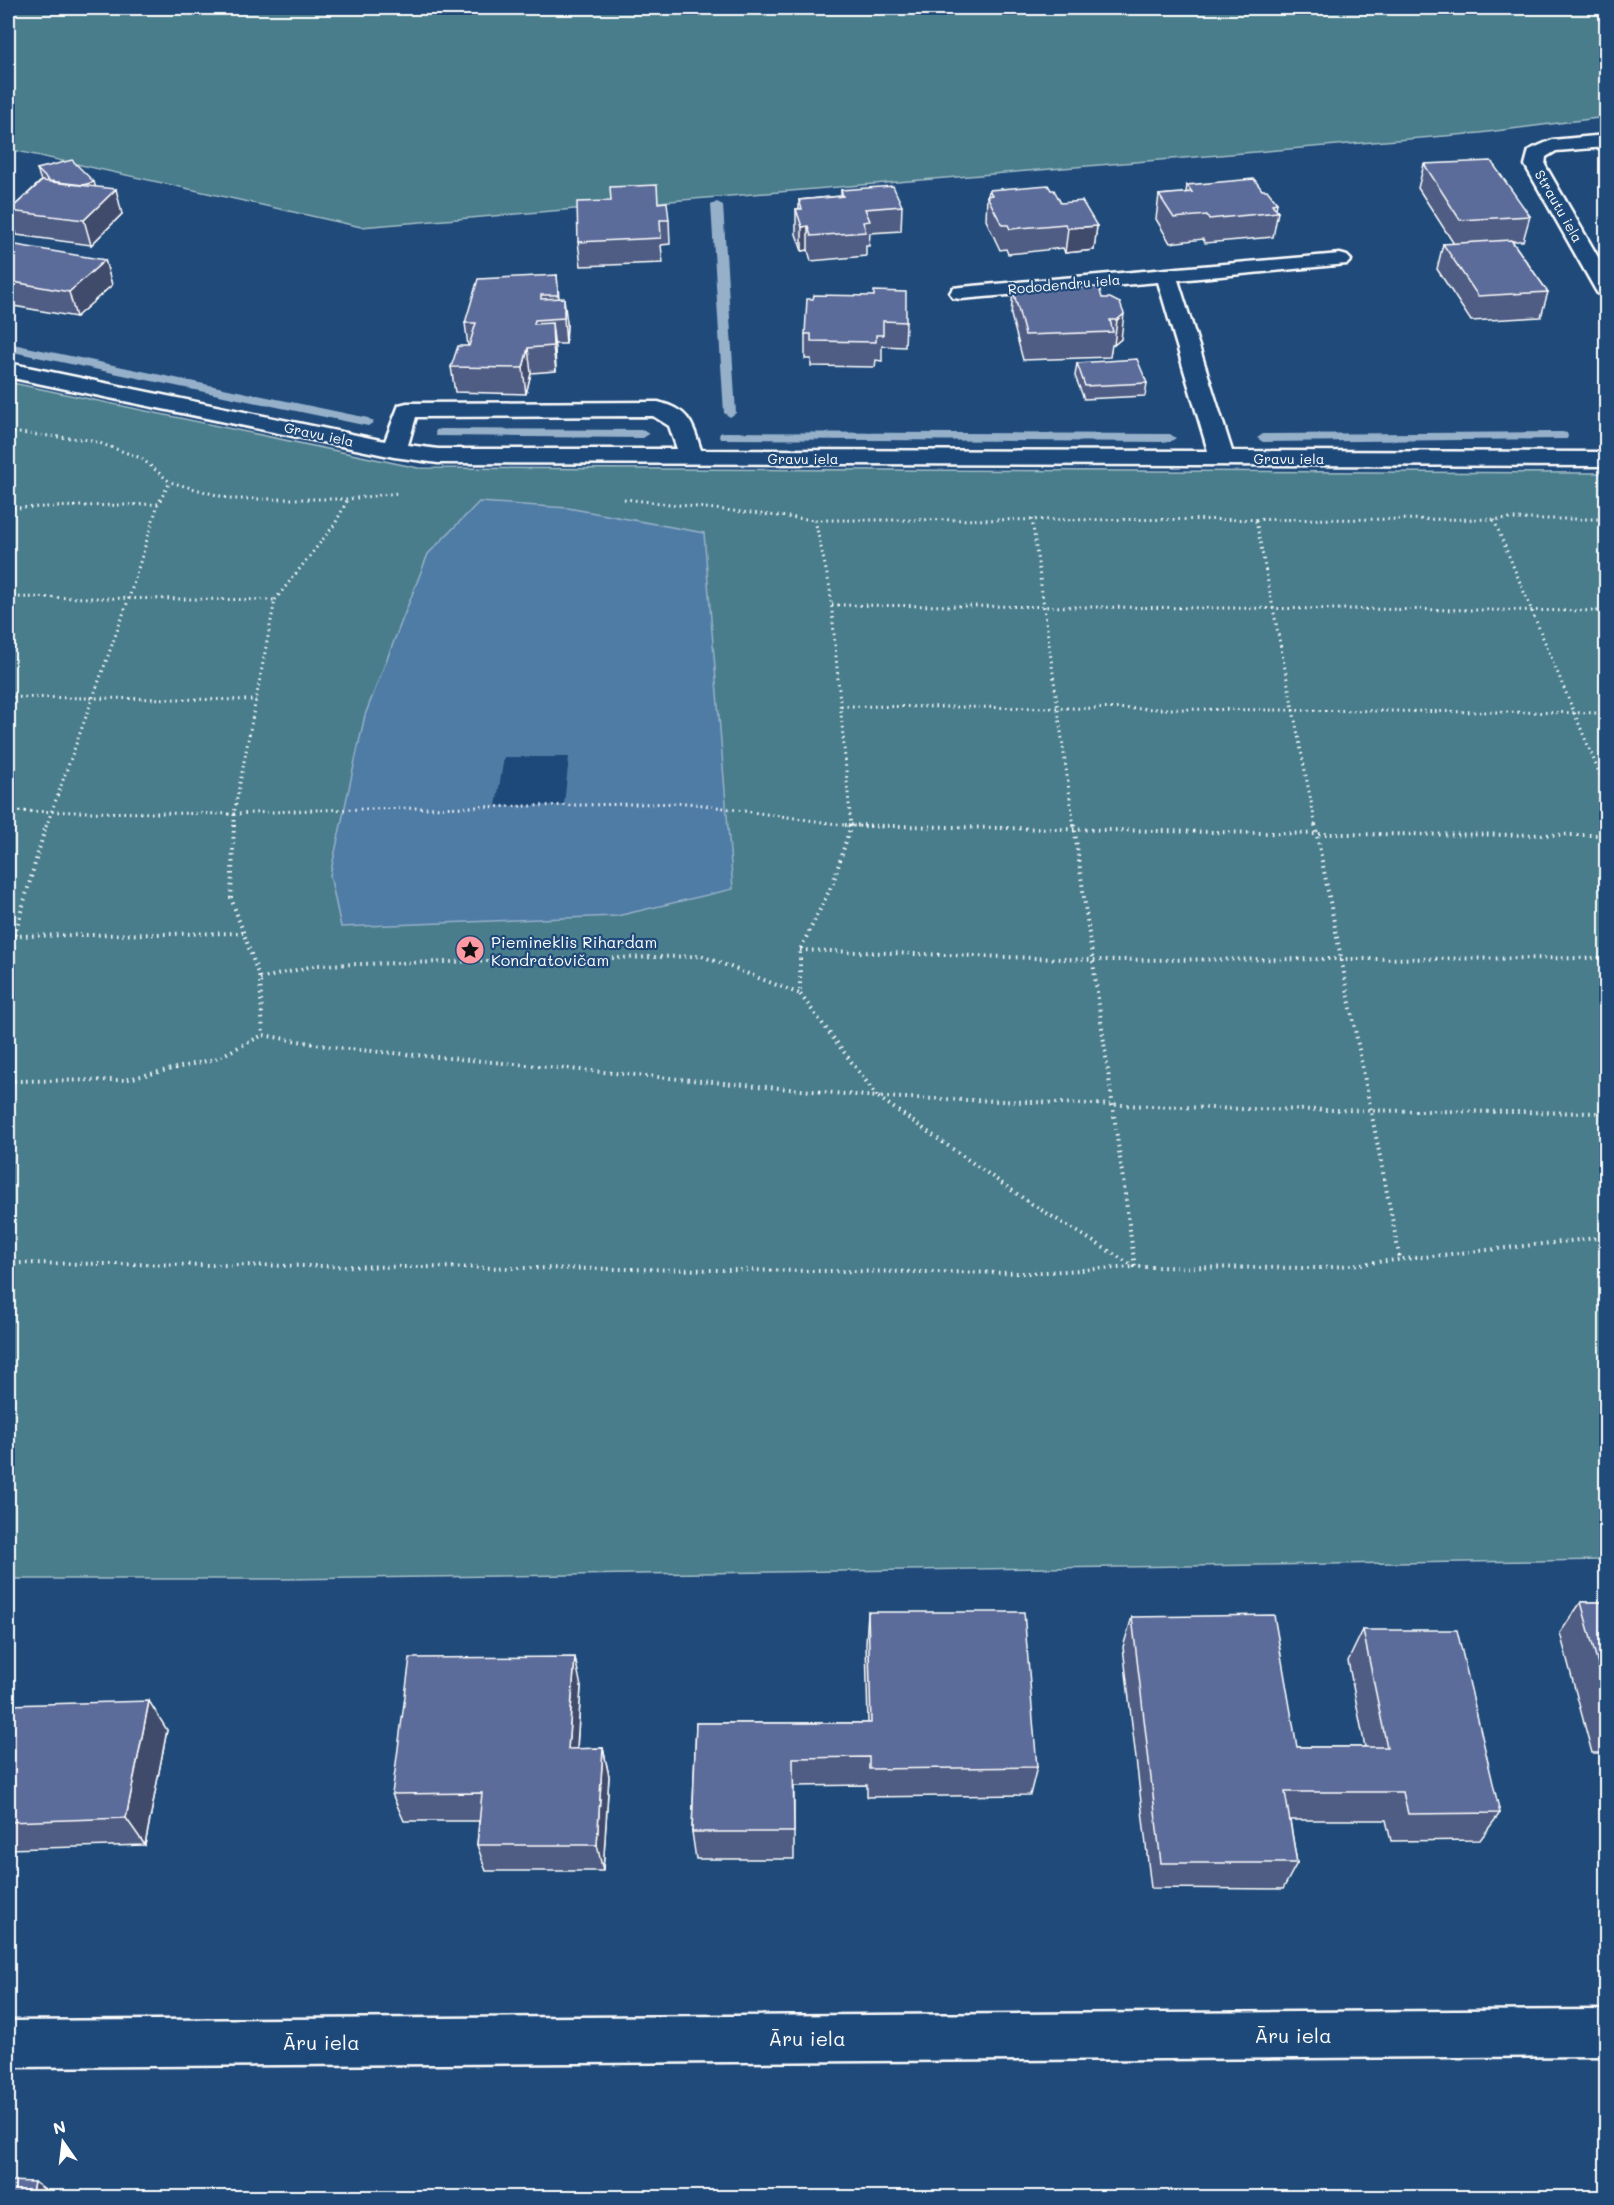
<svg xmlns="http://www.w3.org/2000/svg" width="1614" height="2205" viewBox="0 0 1614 2205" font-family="Mali,sans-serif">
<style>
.green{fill:#487d8c;stroke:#a4bec6;stroke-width:1.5}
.water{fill:#507ca5;stroke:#96b0c9;stroke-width:1.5}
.pier{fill:#1f4a7a}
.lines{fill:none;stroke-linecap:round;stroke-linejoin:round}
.stream{fill:#96b0c9;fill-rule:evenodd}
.minor-casing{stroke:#fff;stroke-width:5}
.path-far1{stroke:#fff;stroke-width:3;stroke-dasharray:1.5 4;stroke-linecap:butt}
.path{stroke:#fff;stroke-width:4;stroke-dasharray:1.5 4.5;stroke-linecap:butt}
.minor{fill:#1f4a7a;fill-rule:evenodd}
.wall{fill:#4f5d84;stroke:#fff;stroke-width:1.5}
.shaded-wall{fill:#404c6c;stroke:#fff;stroke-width:1.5}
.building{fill:#5c6c9a;stroke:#fff;stroke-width:1.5}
.labels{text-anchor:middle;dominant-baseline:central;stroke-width:4.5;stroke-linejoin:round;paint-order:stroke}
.far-street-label{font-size:14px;fill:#fff;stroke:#1f4a7a}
.poi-label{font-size:16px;fill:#fff;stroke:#1f4a7a;text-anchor:start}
.near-street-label{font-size:20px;fill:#fff;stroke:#1f4a7a}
</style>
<rect width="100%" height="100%" fill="#1f4a7a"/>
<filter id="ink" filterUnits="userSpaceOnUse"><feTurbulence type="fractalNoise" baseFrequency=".0167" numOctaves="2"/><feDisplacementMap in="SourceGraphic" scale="12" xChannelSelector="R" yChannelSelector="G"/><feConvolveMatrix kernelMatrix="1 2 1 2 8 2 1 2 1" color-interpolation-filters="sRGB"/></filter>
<g filter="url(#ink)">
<path class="green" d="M8,8H1606V117L1480,133L361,227L8,149Z
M8,382L418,468L1606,473V1560L284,1579H8Z"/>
<path class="water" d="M479,502L568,508L704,533L733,889L617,916L341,927L330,875L365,715L428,554Z"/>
<path class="pier" d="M504,757H569L564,805L496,806Z"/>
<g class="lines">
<path class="stream" d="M717,202L723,205L736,413L730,417L724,413L711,205Z
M8,343L368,418L374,422L368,426L8,351Z
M441,429L643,430L649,434L643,438L436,436L435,433L436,430Z
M725,432L1170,434L1176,438L1170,442L720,439L719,436L720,433Z
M1562,432L1567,433L1568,436L1567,439L1263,442L1257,438L1263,434Z"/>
<g class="minor-casing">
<path id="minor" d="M1606,135V147L1556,151L1546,157L1545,165L1606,271V295L1598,294L1595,289L1525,165L1529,150L1552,140Z
M1340,254L1347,256L1351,260L1347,264L1178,280L1232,451L1606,452V466L438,463L394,457L8,377V363L385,441L399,405L407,403L658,402C689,410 692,422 701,450L1208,451L1158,282L961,299L953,298L950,293L953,288L961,287ZM653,416L669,426L677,449H438L408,445L416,417Z
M1606,2010V2056L8,2067V2021Z"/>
</g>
<path class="path-far1" d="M8,432L91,440L141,458L170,482L231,499H348L399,493
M624,499L815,520L1606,519
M8,508L158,504L170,482
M1032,519L1074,827
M815,520L830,588L851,827
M1494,520L1606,789
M1256,521L1316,827
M8,597L275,600
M832,605L1606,611
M8,697L256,700
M841,706L1606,713
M8,811L234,814L313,810L688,803L851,826L886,827
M46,827L129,598L158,504
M234,827V814L275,600L335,524L348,499"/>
<path class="path" d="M234,825L231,898L260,979L263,1035
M845,825L1318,834L1606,835
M851,825L833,883L800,950V994L878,1097L1242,1109L1606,1113
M1315,825L1400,1259
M8,936L243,933
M800,950L1093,960L1606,958
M8,958L46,825
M260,979L317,965L702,956L800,994
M8,1081L124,1080L215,1059L263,1035L338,1048L878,1097L1030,1203L1135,1267L1323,1268L1606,1237
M8,1263L1028,1273L1135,1267L1074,825"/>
<use href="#minor" class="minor"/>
</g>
<path class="wall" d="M1424,164L1530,216L1523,241H1512L1548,292L1541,317L1471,321L1437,269L1443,244H1454L1418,188Z
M37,169L96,187L122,214L91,245L17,235L9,211L41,181Z
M1187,185L1262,190L1277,203L1276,209L1278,212L1273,237L1205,243L1203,239L1170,243L1156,219L1159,195L1186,193Z
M841,190L902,206L901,231L870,233L869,246H866V256L811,261L808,250L802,251L796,234V209H799V200L841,196Z
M989,190L1061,203L1097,226L1094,250L1065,253L1063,248L1008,254L1006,249L1000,250L986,220L987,196H988Z
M658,203L669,220L670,244L661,245L663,263L581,266L578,242Z
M8,252L105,260L112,285L76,317L8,305Z
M557,275L559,298L567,323L566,344H554L556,371L531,373L526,394L455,392L451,367L468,346L465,323Z
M1013,290L1102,298L1120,303L1121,339L1114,345H1112L1110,357L1023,360L1011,315Z
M874,296L906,322L905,347L882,346V361L876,360L875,367L811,366V359H805V334Z
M1077,363L1147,383L1145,396L1084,399L1075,376Z
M1581,1602H1606V1753H1592L1560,1633Z
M868,1612L1037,1767L1030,1795L867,1797V1785L794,1786V1859H696L692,1832L696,1723H868L866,1643Z
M1132,1617L1297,1747H1365L1348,1661L1363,1630L1500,1813L1480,1840L1391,1841L1386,1820H1290L1297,1863L1283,1889L1151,1888L1123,1647Z
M581,1687L577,1749L603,1748L609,1776L603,1871H486L477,1845L479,1821H404L392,1794Z
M8,1705L167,1730L145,1845L8,1849Z"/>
<path class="shaded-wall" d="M94,182L98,195L59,192Z
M116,189L122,214L91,245L84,220Z
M808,226V250L802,251V227Z
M1097,226L1094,250L1065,253L1068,228Z
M105,260L112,285L76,317L69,292Z
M564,298L567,323L566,344L564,318Z
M1124,314L1121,339L1114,345L1117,320Z
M552,323L555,348L556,371L553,346Z
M528,348L531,373L526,394L523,368Z
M575,1657L581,1687L575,1777L568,1749Z
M149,1701L167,1730L145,1845L126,1818Z
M603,1748L609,1776L603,1871L597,1845Z
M34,2182L52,2195L51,2198H31Z"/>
<path class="building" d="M72,160L94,182L83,185L49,181L37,169Z
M1491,161L1530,216L1460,220L1424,164Z
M1254,179L1262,190H1267L1277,203L1272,204L1278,212L1209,219L1207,215L1174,218L1159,195L1192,192L1187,185Z
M42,181L116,189L84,220L9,211Z
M657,185L658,203L667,202L669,220H660L661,238L578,242L577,202L611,201L610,187Z
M1048,185L1051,190H1054L1061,203L1082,201L1097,226L1068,228L1065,224L1010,229L1008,225H1002L987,196L992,195L989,190Z
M893,186L902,206L865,209L870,221L863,222L866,232L811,236L808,226L802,227L796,209H802L799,200L843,196L841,190Z
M1511,240L1548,292L1478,296L1443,244Z
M16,245L105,260L69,292L8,281V252Z
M557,275L558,295H541V299L564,298V318L535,320L534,324L552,323L553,346L528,348L523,368L451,367L458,346H469L476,323H465L478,279Z
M1099,287L1102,298H1110L1120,303L1124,314L1117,320H1110L1113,332L1025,335L1013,290Z
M874,291L906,292V322L883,321V335H876V342L811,341V334H805L807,299H813L814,295L874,296Z
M1137,359L1147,383L1085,386L1077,363Z
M1581,1602H1606V1694Z
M868,1612H1024L1037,1767L869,1769V1757L793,1758L794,1832H692L696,1723H871Z
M1274,1615L1297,1747H1387L1363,1630H1457L1500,1813L1408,1814L1403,1792H1285L1297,1863H1161L1132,1617Z
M575,1657L568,1749L603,1748L597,1845H477L482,1793L392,1794L410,1658Z
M149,1701L126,1818L8,1822V1705Z
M8,2181L34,2182L31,2198H8Z"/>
</g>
<defs>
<g id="sight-disc" transform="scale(1.5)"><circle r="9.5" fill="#ff9aa2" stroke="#1f4a7a"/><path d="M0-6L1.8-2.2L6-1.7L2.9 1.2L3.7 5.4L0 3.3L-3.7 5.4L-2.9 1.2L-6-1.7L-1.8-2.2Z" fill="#111"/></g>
</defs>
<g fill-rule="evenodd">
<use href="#sight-disc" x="470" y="950"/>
</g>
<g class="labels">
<g class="far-street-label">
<text transform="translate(1559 206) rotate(60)">Strautu iela</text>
<text transform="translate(1064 284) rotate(-5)">Rododendru iela</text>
<text transform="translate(319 434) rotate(12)">Gravu iela</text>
<text x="803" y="458">Gravu iela</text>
<text x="1289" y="458">Gravu iela</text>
</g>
<g class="poi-label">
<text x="491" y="941">Piemineklis Rihardam<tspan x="491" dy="18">Kondratovičam</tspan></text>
</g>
<g class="near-street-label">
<text x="1293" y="2035">Āru iela</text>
<text x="807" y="2038">Āru iela</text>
<text x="321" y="2042">Āru iela</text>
</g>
</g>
<rect width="1614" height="2205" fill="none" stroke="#1f4a7a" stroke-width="30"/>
<rect x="15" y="15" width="1584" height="2175" fill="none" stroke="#fff" stroke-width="2" filter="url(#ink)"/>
<g transform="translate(63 2142) rotate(346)" stroke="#1f4a7a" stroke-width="4.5" paint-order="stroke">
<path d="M0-4.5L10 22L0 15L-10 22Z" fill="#ffffff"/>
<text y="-9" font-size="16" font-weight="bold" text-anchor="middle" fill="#ffffff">N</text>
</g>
</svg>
